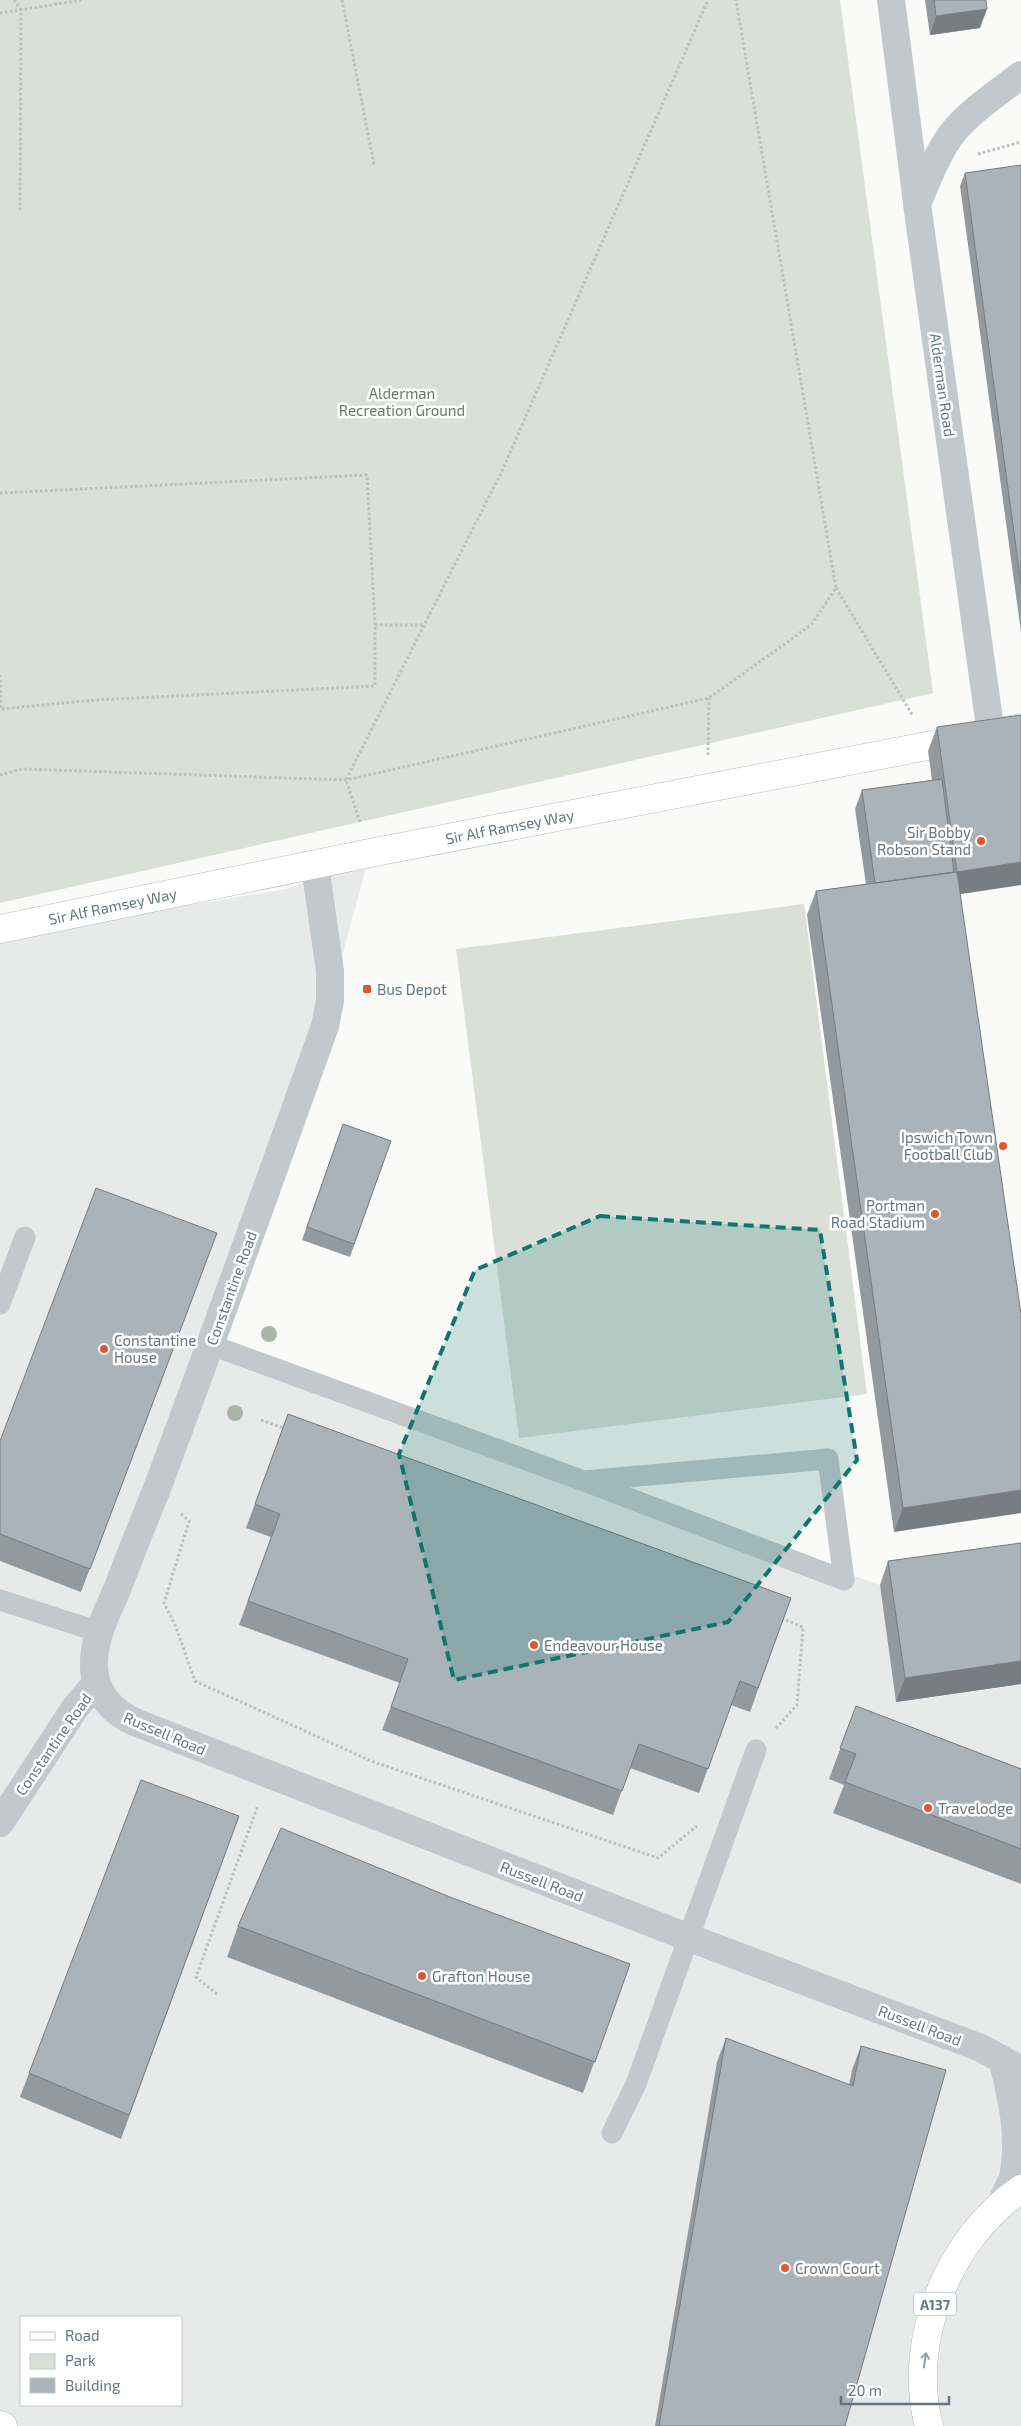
<svg xmlns="http://www.w3.org/2000/svg" width="1021" height="2426" viewBox="0 0 1021 2426" font-family="'Exo 2',sans-serif">
<style>
.built{fill:#e8e9e9;fill-rule:evenodd}
.green{fill:#dadfd7}
.lines{fill:none;stroke-linecap:round;stroke-linejoin:round}
.secondary-casing{stroke:#b3babf;stroke-width:29}
.primary-casing{stroke:#b5babe;stroke-width:29}
.path{stroke:#bbbfc2;stroke-width:3;stroke-dasharray:2.5 2.5;stroke-linecap:butt}
.lane{stroke:#c3c8cc;stroke-width:21}
.street{stroke:#c3c8cc;stroke-width:28}
.secondary{stroke:#fff;stroke-width:28}
.primary{stroke:#fff;stroke-width:28}
.tree{fill:#aab4a7}
.wall{fill:#929a9f}
.shaded-wall{fill:#777d82}
.building{fill:#aab3b9;stroke:#777d82}
.oneway{stroke:#939fa8}
.marked{fill:#0f766e;fill-opacity:0.2;stroke:#0f766e;stroke-width:4;stroke-dasharray:10 6;stroke-linejoin:round}
.poi-dot{fill:#e4572e;stroke:#fff;stroke-width:2}
.labels{text-anchor:middle;dominant-baseline:central;stroke-width:5;stroke-linejoin:round;paint-order:stroke}
.shield{fill:#fff;stroke:#939fa8;stroke-width:1}
.shield-label{font-size:14px;font-weight:bold;fill:#657683}
.street-label{font-size:15px;fill:#657683;stroke:#fff}
.park-label{font-size:15px;fill:#687a64;stroke:#fff}
.poi-label{font-size:15px;fill:#657683;stroke:#fff;text-anchor:start}
</style>
<rect width="100%" height="100%" fill="#fafaf8"/>
<path class="built" d="M370,853L330,1001L211,1345L880,1585L897,1702L1021,1685V2426H0V937L291,888ZM21,2317H181V2405H21Z"/>
<path class="green" d="M0,0H840L933,693L0,903Z
M804,904L867,1394L519,1438L456,949Z"/>
<g class="lines">
<g class="secondary-casing">
<g id="secondary">
<path id="s1" d="M0,929L370,853L1021,728"/>
</g>
</g>
<g class="primary-casing">
<path id="primary" d="M0,2425L3,2426
M929,2426C906,2341 949,2238 1021,2189"/>
</g>
<path class="path" d="M14,0L21,10L20,212
M342,0L374,165
M0,13L83,0
M978,154L1021,142
M0,493L367,475L375,625V686L96,700L1,709L0,675
M836,588L913,716
M375,625H424
M708,755L709,698
M0,775L22,769L346,780L709,698L811,625L836,588L736,0
M360,822L346,780L502,471L708,0
M261,1420L286,1429
M181,1514L189,1521L164,1603L176,1627L195,1681L371,1761L658,1858L697,1826
M776,1728L797,1705L803,1627L780,1618
M217,1994L196,1977L258,1805"/>
<path class="lane" d="M0,1304L25,1237
M211,1345L584,1481L844,1580L828,1459L584,1481
M0,1600L99,1632
M612,2133L636,2084L756,1750"/>
<path class="street" d="M891,0L917,202
M991,734L917,204C927,181 936,156 951,135C966,114 1000,91 1021,75
M315,866L330,971V1001L325,1026C269,1182 214,1337 156,1491C143,1523 130,1555 118,1587C107,1613 93,1638 94,1667C95,1694 113,1713 137,1723L690,1938L981,2048L1012,2065L1021,2074
M0,1823L75,1708L96,1683
M1002,2059C1012,2097 1021,2138 1013,2177C1010,2186 1005,2194 1002,2202"/>
<use href="#secondary" class="secondary"/>
<use href="#primary" class="primary"/>
</g>
<g class="tree">
<circle cx="269" cy="1334" r="8"/>
<circle cx="235" cy="1413" r="8"/>
</g>
<path class="wall" d="M925,0H986L980,28L930,35Z
M1021,165V632L960,186L965,173Z
M937,727L960,894L1021,1314L894,1532L807,915L816,891L866,884L855,809L862,790L932,780L928,751Z
M343,1124L391,1141L350,1257L302,1240Z
M208,1257L81,1592L0,1561V1441Z
M288,1414L791,1598L750,1712L731,1705L699,1793L630,1768L613,1815L382,1730L400,1683L239,1625L271,1537L246,1528Z
M1021,1543V1684L896,1702L880,1585L888,1561Z
M856,1706L1021,1769V1884L833,1813L844,1785L829,1779Z
M239,1816L121,2139L20,2097L29,2073Z
M238,1926L630,1964L583,2093L227,1957Z
M726,2038L849,2085L852,2070L861,2046L845,2426H655L717,2062Z"/>
<path class="shaded-wall" d="M987,9L980,28L930,35L936,16Z
M1021,862V885L948,896L957,872Z
M1021,1490V1513L894,1532L903,1508Z
M1021,1661V1684L896,1702L905,1678Z"/>
<path class="building" d="M934,0H986L987,9L936,16Z
M1021,165V584L965,173Z
M1021,715V862L957,872L1021,1314V1490L903,1508L816,891L957,872L937,727Z
M942,779L954,872L875,883L862,790Z
M343,1124L391,1141L354,1244L307,1227Z
M96,1188L217,1233L90,1569L0,1534V1441Z
M288,1414L791,1598L758,1688L740,1681L708,1769L639,1744L622,1791L391,1707L408,1659L248,1601L280,1514L255,1504Z
M1021,1543V1661L905,1678L888,1561Z
M856,1706L1021,1769V1849L845,1782L856,1754L840,1748Z
M141,1780L239,1816L129,2115L29,2073Z
M281,1828L450,1897L630,1964L595,2062L238,1926Z
M726,2038L853,2086L861,2046L946,2070L845,2426H659Z"/>
<defs><path id="oneway-shaft" d="M-6 0H5M1.5-3L5.5 0L1.5 3" fill="none" stroke-width="1.6" stroke-linecap="round" stroke-linejoin="round" transform="scale(1.25)"/></defs>
<use class="oneway" href="#oneway-shaft" transform="translate(925 2360) rotate(-82)"/>
<path class="marked" d="M600,1216L820,1230L857,1460L728,1622L454,1680L399,1454L475,1270Z"/>
<g class="poi-dot">
<circle cx="981" cy="841" r="5"/>
<rect x="362" y="984" width="10" height="10" rx="2.5"/>
<circle cx="1003" cy="1146" r="5"/>
<circle cx="935" cy="1214" r="5"/>
<circle cx="104" cy="1349" r="5"/>
<circle cx="534" cy="1645" r="5"/>
<circle cx="928" cy="1808" r="5"/>
<circle cx="422" cy="1976" r="5"/>
<circle cx="785" cy="2268" r="5"/>
</g>
<g class="labels">
<rect class="shield" x="914" y="2292.5" width="42" height="23" rx="4"/>
<g class="shield-label">
<text x="935" y="2304">A137</text>
</g>
<g class="street-label">
<text transform="translate(943 385) rotate(82)">Alderman Road</text>
<text stroke="none"><textPath href="#s1" startOffset="520">Sir Alf Ramsey Way</textPath></text>
<text stroke="none"><textPath href="#s1" startOffset="115">Sir Alf Ramsey Way</textPath></text>
<text transform="translate(231 1288) rotate(-70)">Constantine Road</text>
<text transform="translate(165 1733) rotate(23)">Russell Road</text>
<text transform="translate(53 1744) rotate(-55)">Constantine Road</text>
<text transform="translate(542 1881) rotate(21)">Russell Road</text>
<text transform="translate(920 2025) rotate(21)">Russell Road</text>
</g>
<g class="park-label">
<text x="402" y="393">Alderman<tspan x="402" dy="17">Recreation Ground</tspan></text>
</g>
<g class="poi-label">
<text x="971" y="832" text-anchor="end">Sir Bobby<tspan x="971" dy="17">Robson Stand</tspan></text>
<text x="377" y="989">Bus Depot</text>
<text x="993" y="1137" text-anchor="end">Ipswich Town<tspan x="993" dy="17">Football Club</tspan></text>
<text x="925" y="1205" text-anchor="end">Portman<tspan x="925" dy="17">Road Stadium</tspan></text>
<text x="114" y="1340">Constantine<tspan x="114" dy="17">House</tspan></text>
<text x="544" y="1645">Endeavour House</text>
<text x="938" y="1808">Travelodge</text>
<text x="432" y="1976">Grafton House</text>
<text x="795" y="2268">Crown Court</text>
</g>
</g>
<rect x="20" y="2316" width="162" height="90" fill="#ffffff" stroke="#c1c8cd"/>
<rect x="30" y="2332" width="25" height="8" fill="#ffffff" stroke="#c1c8cd"/>
<text x="65" y="2341" font-size="15" fill="#657683">Road</text>
<rect x="30" y="2354" width="25" height="15" fill="#dadfd7" stroke="#c1c8cd"/>
<text x="65" y="2366" font-size="15" fill="#657683">Park</text>
<rect x="30" y="2378" width="25" height="15" fill="#aab3b9" stroke="#c1c8cd"/>
<text x="65" y="2391" font-size="15" fill="#657683">Building</text>
<path d="M841 2396v8h108v-8" fill="none" stroke="#657683" stroke-width="2.5"/>
<text x="848" y="2396" font-size="15" fill="#657683" stroke="#ffffff" stroke-width="4" paint-order="stroke">20 m</text>
</svg>
